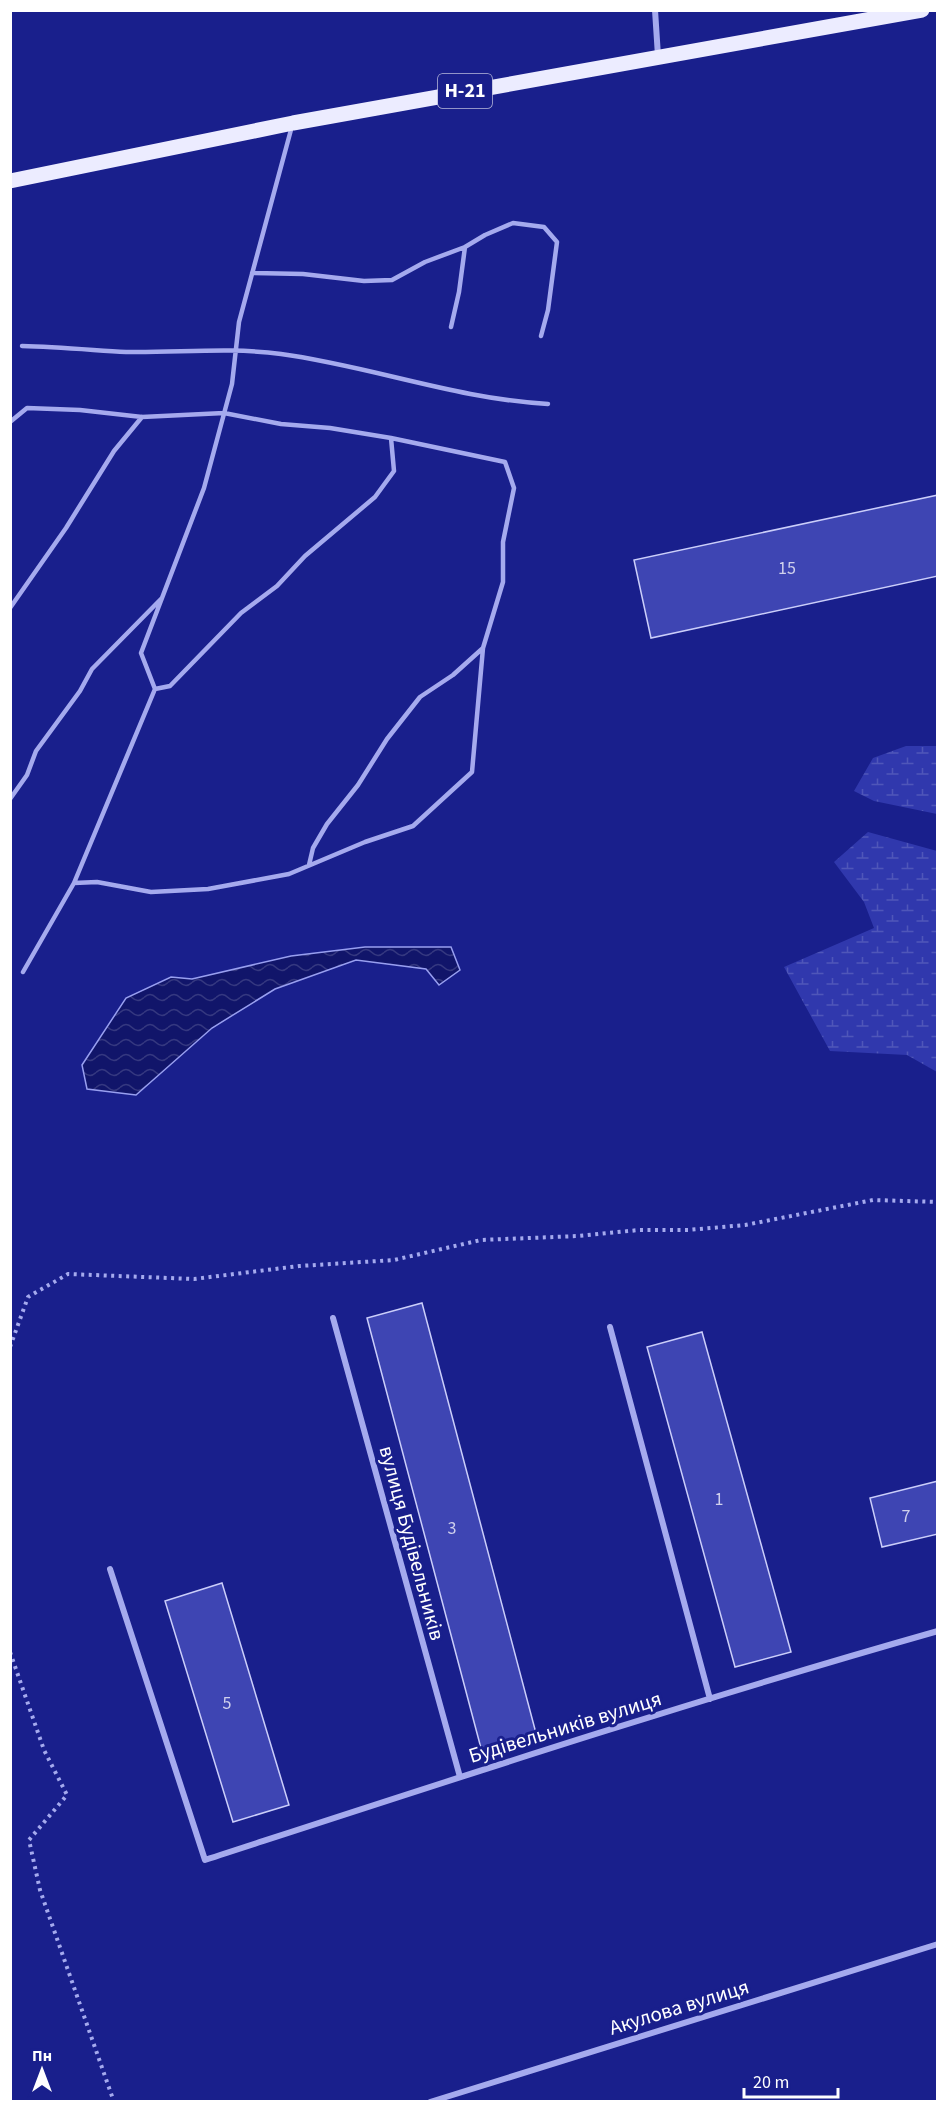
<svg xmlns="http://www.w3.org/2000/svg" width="948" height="2112" viewBox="0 0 948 2112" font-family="'Source Sans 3',sans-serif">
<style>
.wetland{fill:url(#wetland-marsh)}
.water{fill:url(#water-waves);stroke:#989ff0;stroke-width:1.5}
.building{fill:#3e45b3;stroke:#cbcefa;stroke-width:1.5}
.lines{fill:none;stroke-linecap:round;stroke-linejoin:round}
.path{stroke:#a5aaee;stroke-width:4;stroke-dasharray:3 4.5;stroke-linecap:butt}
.service{stroke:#a5aaee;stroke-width:4.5}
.minor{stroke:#a5aaee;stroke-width:6}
.primary{stroke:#ececff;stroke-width:15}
.labels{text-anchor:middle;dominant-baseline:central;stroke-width:6;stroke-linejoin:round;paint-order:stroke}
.number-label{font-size:18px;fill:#cfd0ec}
.shield{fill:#191f8c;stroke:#babcdc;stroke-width:1.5}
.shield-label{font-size:20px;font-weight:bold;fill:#fff}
.street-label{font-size:21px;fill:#fff;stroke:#191f8c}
</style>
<defs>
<pattern id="wetland-marsh" width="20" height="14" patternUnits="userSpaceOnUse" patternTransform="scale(1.5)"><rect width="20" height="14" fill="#3038ad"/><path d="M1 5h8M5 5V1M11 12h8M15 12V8" fill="none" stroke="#4f56b9"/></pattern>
<pattern id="water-waves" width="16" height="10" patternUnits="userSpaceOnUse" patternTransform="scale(1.5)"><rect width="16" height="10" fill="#11156a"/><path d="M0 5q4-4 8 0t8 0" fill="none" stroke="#353880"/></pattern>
</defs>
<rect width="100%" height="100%" fill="#191f8c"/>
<path class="wetland" d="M906,746H937V814L874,801L854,791L873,758Z
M868,832L937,851V1072L907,1055L830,1051L784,967L874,928L864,902L834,862Z"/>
<path class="water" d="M365,947H451L460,970L439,985L426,969L356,960L275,989L212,1028L136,1095L87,1089L82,1065L126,998L171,977L192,979L291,956Z"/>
<path class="building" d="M938,495V576L651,638L634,560Z
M422,1303L537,1737L482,1752L367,1318Z
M702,1332L791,1652L735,1667L647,1347Z
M938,1481V1534L882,1547L870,1498Z
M222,1583L289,1805L233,1822L165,1601Z"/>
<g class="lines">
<path class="path" d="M10,1347L28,1297L68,1274L194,1279L299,1266L394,1260L481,1240L578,1236L639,1230H688L745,1225L873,1200L938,1202
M10,1652L44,1750L67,1795L29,1840L40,1890L114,2102"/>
<path class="service" d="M465,247L485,235L513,223L544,227L557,242L548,310L541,336
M252,273L303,274L364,281L392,280L425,262L465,247L459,292L451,327
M22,346C57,347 92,350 126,352C178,353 229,347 281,354C370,366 457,399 548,404
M10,422L27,408L80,410L142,417L224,413L281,424L330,428L391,438L394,471L375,497L305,556L277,586L241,613L170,686L155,689
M10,608L66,528L114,451L142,417
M10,799L27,775L36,751L80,691L92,669L161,599
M309,865L313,848L327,824L358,785L387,739L420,697L453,675L483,648
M74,883L97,882L151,892L208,889L289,874L365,842L413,826L472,772L483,648L503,582V542L514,488L505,462L391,438
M23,972L74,883L155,689L141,653L204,488L232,384L239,322L292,126"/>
<path class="minor" d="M655,10L658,56
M333,1318L460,1777
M610,1327L710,1699
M110,1569L205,1860C448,1781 691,1701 938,1631
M430,2102L938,1944"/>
<path class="primary" d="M10,181L293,123L922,10"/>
</g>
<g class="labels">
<g class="number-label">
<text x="787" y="568">15</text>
<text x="719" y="1499">1</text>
<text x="906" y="1516">7</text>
<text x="452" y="1528">3</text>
<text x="227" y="1703">5</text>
</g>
<rect class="shield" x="438" y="74" width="54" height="34" rx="4.5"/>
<g class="shield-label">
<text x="465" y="91">Н-21</text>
</g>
<g class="street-label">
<text transform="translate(412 1543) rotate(75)">вулиця Будівельників</text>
<text transform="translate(565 1727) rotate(-17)">Будівельників вулиця</text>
<text transform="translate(679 2007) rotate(-17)">Акулова вулиця</text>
</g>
</g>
<rect width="948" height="2112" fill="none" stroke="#ffffff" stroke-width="24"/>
<g transform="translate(42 2070)" stroke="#191f8c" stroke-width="4.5" paint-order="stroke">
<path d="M0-4.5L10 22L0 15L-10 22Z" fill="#ffffff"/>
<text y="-9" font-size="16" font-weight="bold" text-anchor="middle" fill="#ffffff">Пн</text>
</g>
<path d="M744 2088v9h94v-9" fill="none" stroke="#ffffff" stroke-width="3"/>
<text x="753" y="2088" font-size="18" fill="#ffffff" stroke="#191f8c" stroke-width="4.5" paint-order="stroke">20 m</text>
</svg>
